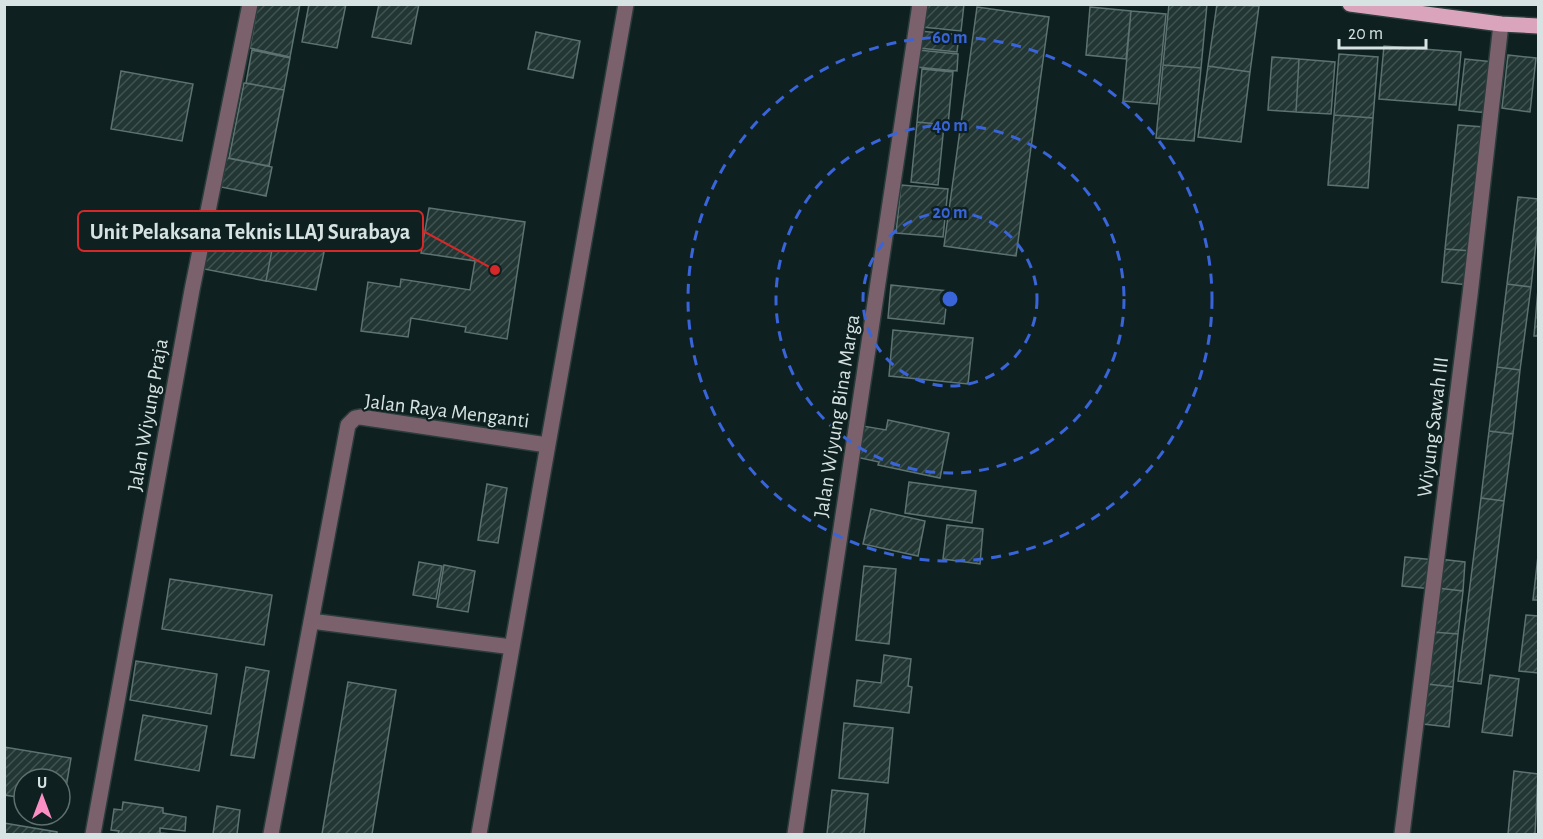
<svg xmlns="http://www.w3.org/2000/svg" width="1543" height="839" viewBox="0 0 1543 839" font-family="'Alegreya Sans',sans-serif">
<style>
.building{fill:url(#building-hatch);stroke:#5d7371;stroke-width:1.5}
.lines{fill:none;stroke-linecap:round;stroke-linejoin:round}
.minor-casing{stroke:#2a3c3b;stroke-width:18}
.major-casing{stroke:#2a3c3b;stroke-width:18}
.minor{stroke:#7a616c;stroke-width:15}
.major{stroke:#daa5bc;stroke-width:15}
.ring{fill:none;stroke:#3964da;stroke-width:3;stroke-dasharray:10 8}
.labels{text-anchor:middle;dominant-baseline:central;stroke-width:4.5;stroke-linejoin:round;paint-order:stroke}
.street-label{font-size:21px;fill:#d7e3e2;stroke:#0e2120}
.centre{fill:#3964da;stroke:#0e2120;stroke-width:3}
.ring-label{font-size:18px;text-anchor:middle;font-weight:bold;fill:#3964da;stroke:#0e2120;stroke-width:4.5;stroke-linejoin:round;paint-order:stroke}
.leader{fill:none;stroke:#d62828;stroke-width:2}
.callout-dot{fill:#d62828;stroke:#0e2120;stroke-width:2}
.callout{fill:#0e2120;stroke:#d62828;stroke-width:2}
.callout-label{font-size:22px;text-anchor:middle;font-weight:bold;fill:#d7e3e2}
</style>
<defs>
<pattern id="building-hatch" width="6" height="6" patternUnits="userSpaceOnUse" patternTransform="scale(1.5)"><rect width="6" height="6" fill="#223634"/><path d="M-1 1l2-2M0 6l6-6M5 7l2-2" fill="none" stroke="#415351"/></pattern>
</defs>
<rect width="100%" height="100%" fill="#0e2120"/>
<path class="building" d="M258,4H300L290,57L250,48Z
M309,4H346L337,48L302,42Z
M379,4H419L411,44L372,37Z
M924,4H964L961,31L922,27Z
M1169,4H1207L1201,68L1163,65Z
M1217,4L1259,6L1250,72L1208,66Z
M977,7L1049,17L1016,256L944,246Z
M1090,7L1131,11L1126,59L1086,55Z
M1131,11L1166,14L1157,104L1123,101Z
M920,31L959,35L957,52L919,48Z
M536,32L580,41L573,78L528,69Z
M1384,46L1461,52L1456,105L1379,99Z
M252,50L290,58L284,90L246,83Z
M918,50L958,54L957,71L916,67Z
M1339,54L1378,57L1373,118L1334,115Z
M1508,55L1536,58L1530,112L1502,108Z
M1272,57L1299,59L1296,112L1268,110Z
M1299,59L1335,62L1331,114L1296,112Z
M1465,59L1494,62L1488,113L1459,110Z
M1163,65L1201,68L1194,141L1156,138Z
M1208,66L1250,72L1241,142L1198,137Z
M922,69L953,72L948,125L917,122Z
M121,71L193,84L182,141L111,129Z
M244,83L284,90L269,166L229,158Z
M1334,115L1373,118L1368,188L1328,185Z
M917,122L944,125L938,185L911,182Z
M1458,125L1484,127L1472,251L1445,249Z
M227,158L272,167L266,196L221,187Z
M901,185L948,189L943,237L896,233Z
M1518,197L1538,199V225L1531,287L1507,284Z
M429,208L525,222L507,339L465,332L466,327L411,318L408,337L361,331L368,282L400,287L401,279L470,290L475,261L421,253Z
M214,217L276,229L266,281L204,269Z
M276,229L327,238L316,290L266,281Z
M1445,249L1472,251L1468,285L1442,282Z
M1507,284L1531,287L1520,370L1497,367Z
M891,285L948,291L944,324L888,318Z
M1538,289V336H1534Z
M893,330L973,338L968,384L889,376Z
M1497,367L1520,370L1513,434L1489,431Z
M888,420L949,433L940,478L878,465L879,462L856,457L863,426L886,430Z
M1489,431L1513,434L1504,501L1481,498Z
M909,482L976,491L972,523L905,513Z
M487,484L507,488L498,543L478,540Z
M1481,498L1504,501L1481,684L1458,681Z
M871,509L925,521L918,556L863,544Z
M947,525L983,529L980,564L943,559Z
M1538,556V600H1533Z
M1405,557L1435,560L1432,589L1402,586Z
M1439,559L1465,562L1463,591L1437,588Z
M419,562L442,566L436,599L413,595Z
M444,565L475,571L468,612L437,607Z
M864,566L896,569L889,644L856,640Z
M170,579L272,595L264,645L162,629Z
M1437,588L1463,591L1458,634L1432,632Z
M1526,615L1538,616V673L1519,671Z
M1432,632L1458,634L1453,687L1427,684Z
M884,655L911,659L908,686L912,687L909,713L854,706L857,680L881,683Z
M136,661L217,674L211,714L130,700Z
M246,667L269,671L254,758L231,755Z
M1490,675L1519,679L1512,736L1482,732Z
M348,682L396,690L372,834H322Z
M1427,684L1453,687L1449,727L1423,724Z
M143,715L207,726L199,771L135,760Z
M844,723L893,728L888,783L839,778Z
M4,747L71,758L63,805L60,804V779H24V798L4,795Z
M1514,771L1538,774L1535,834H1508Z
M832,790L868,794L864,834H827Z
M123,802L163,808V813L186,817L185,831L160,828V833L172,834H118L119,831L111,830L114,809L122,810Z
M217,806L240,810L237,834H213Z
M4,823L57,832V834H4Z"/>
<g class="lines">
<g class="minor-casing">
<path id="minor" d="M311,621L512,647
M93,834L192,290L250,4
M271,834L348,425L355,418L360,417L547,445
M479,834L626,4
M795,834L920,4
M1402,834L1470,295L1501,24"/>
</g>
<g class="major-casing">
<path id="major" d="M1350,4L1501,24L1538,26"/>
</g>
<use href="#minor" class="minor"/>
<use href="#major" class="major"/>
</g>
<g class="ring">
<circle cx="950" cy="299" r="87"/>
<circle cx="950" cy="299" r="174"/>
<circle cx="950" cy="299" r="262"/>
</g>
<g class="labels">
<g class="street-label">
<text transform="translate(447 411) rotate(7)">Jalan Raya Menganti</text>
<text transform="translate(148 415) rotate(-80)">Jalan Wiyung Praja</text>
<text transform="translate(837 416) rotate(-81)">Jalan Wiyung Bina Marga</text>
<text transform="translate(1433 427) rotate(-83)">Wiyung Sawah III</text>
</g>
</g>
<circle cx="950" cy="299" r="9" class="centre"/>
<g class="ring-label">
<text x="950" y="43">60 m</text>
<text x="950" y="131">40 m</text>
<text x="950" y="218">20 m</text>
</g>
<path class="leader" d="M495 270L423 231"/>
<circle class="callout-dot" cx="495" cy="270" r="6"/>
<rect class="callout" x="78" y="211" width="345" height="40" rx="6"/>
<g class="callout-label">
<text x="250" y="239">Unit Pelaksana Teknis LLAJ Surabaya</text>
</g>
<rect width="1543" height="839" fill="none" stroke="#d7e3e2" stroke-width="12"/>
<g transform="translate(42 797)"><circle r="28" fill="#0e2120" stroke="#5e6f6e" stroke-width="1.5"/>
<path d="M0-4.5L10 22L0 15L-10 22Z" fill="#fb8fc3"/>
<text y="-9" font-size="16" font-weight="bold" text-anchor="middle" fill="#d7e3e2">U</text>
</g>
<path d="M1339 39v9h87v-9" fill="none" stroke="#d7e3e2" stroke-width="3"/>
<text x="1348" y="39" font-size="18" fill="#d7e3e2" stroke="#0e2120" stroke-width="4.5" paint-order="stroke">20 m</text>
</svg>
